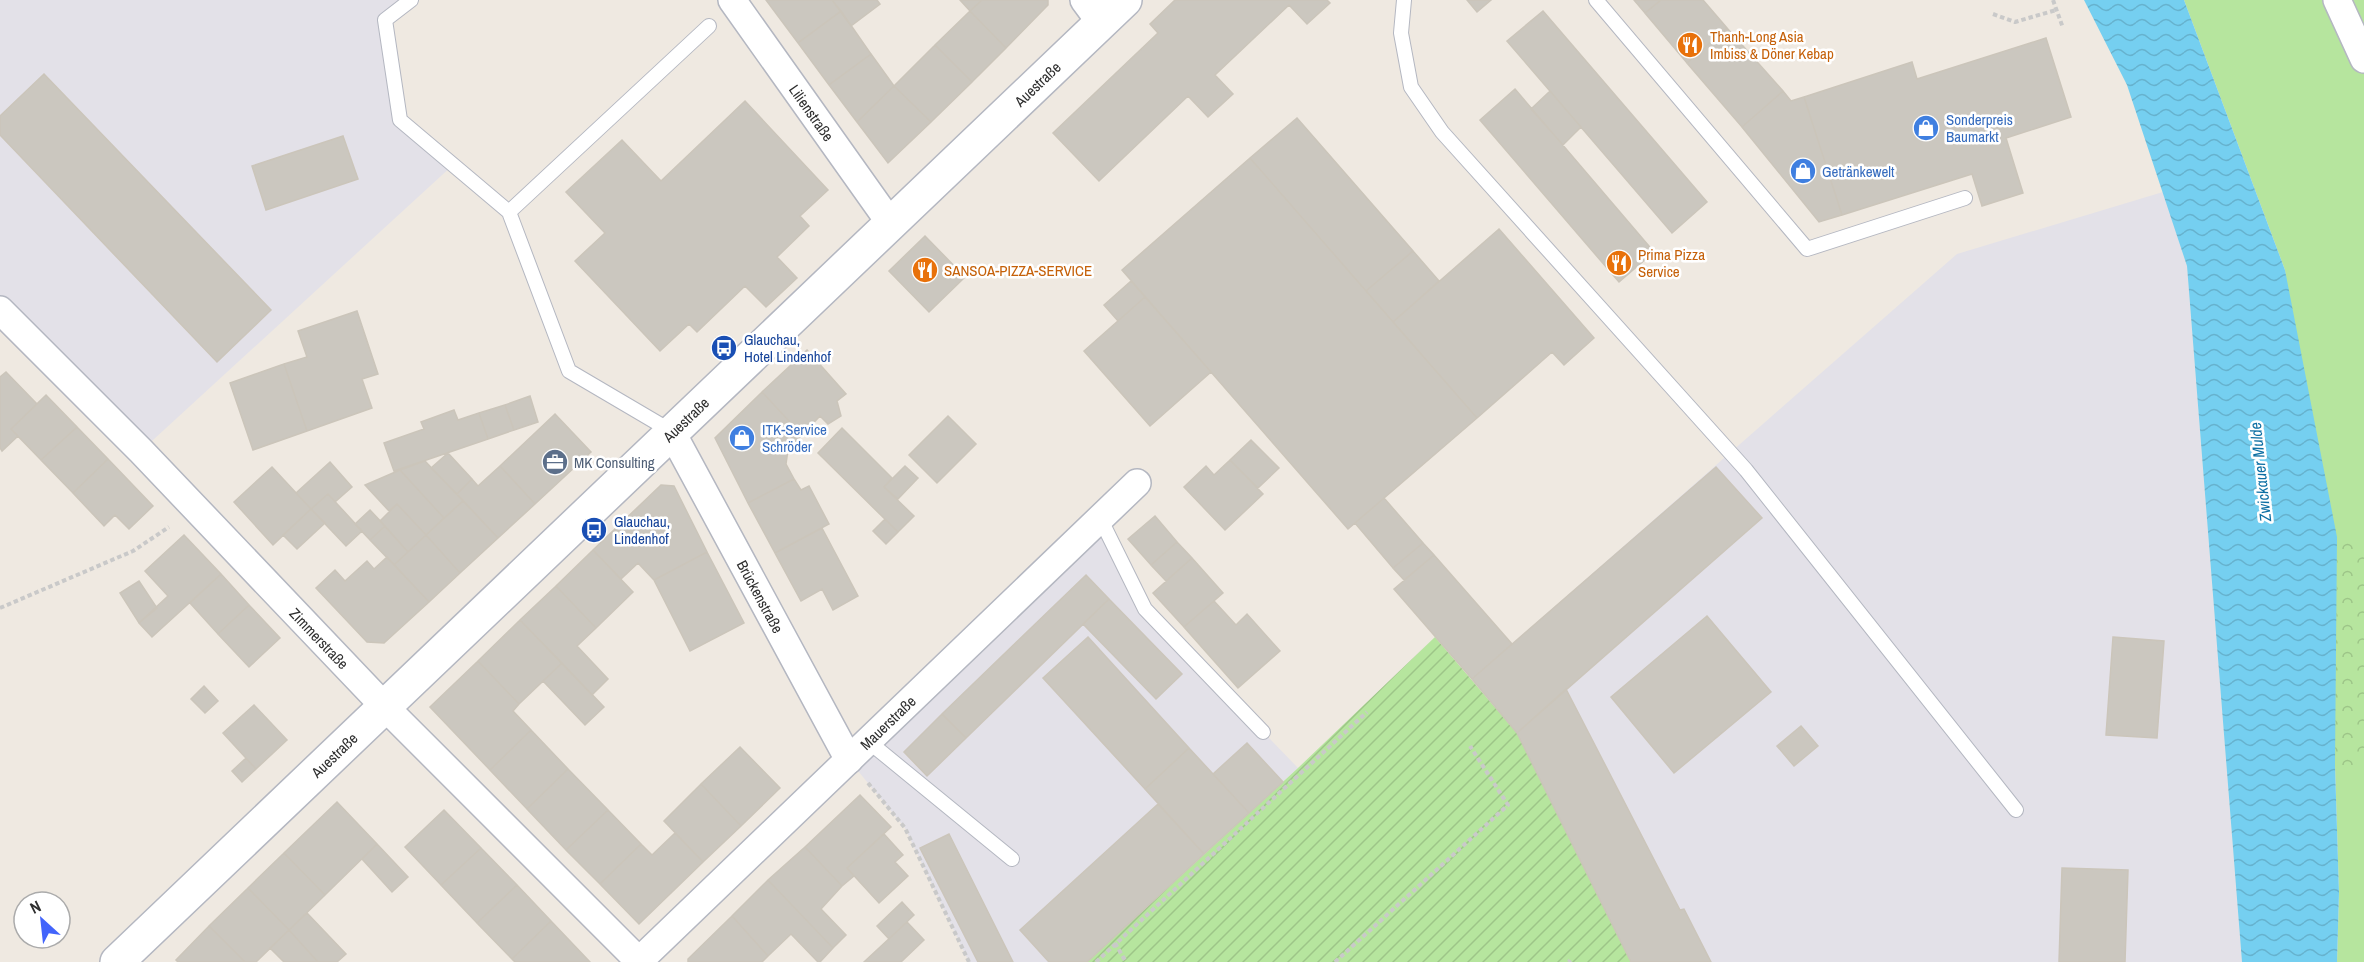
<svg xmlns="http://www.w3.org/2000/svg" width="2364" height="962" viewBox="0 0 2364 962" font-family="'Archivo Narrow',sans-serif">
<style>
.industrial{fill:#e3e1e8}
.grass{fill:#b6e59e}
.forest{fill:url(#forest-crowns)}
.garden{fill:url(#garden-furrows)}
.water{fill:url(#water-waves)}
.building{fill:#cbc7bf;stroke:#cbc5ba;stroke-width:1.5}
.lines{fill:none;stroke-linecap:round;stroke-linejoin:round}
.lane-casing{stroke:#b4b7c1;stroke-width:16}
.street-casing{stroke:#b4b7c1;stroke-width:30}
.secondary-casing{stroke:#b4b7c1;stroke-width:36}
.path{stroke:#c9c9c9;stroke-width:4;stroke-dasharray:4.5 3;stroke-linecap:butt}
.lane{stroke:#fff;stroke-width:14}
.street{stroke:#fff;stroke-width:27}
.secondary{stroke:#fff;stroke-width:33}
.labels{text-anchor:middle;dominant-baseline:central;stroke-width:5;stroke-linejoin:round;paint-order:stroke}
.food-label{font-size:15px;fill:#c56008;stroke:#fff;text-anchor:start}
.street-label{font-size:15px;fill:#2e2e2e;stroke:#fff}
.shop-label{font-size:15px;fill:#366cbe;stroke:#fff;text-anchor:start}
.transit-label{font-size:15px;fill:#164399;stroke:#fff;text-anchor:start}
.service-label{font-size:15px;fill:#4e5e75;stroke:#fff;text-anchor:start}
.water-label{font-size:16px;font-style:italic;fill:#0d6fa3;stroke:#fff}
</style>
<defs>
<pattern id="forest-crowns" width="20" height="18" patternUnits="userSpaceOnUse" patternTransform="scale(1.5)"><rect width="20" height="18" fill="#b6e59e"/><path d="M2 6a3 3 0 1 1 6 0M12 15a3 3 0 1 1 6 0" fill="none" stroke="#9dc588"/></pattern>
<pattern id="garden-furrows" width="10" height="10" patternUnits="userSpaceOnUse" patternTransform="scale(1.5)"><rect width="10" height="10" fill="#b6e59e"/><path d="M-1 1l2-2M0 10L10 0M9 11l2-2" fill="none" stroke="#9dc588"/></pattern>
<pattern id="water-waves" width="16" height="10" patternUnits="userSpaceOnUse" patternTransform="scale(1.5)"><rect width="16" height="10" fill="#75cff0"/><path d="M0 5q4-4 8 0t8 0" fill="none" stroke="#66b2ce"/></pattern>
</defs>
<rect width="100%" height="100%" fill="#efe9e1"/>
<path class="industrial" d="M0,0H411L385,20L400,120L453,165L141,451L0,310Z
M2163,192L2187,266L2242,962H1631L1517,733L1472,679L1957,254Z
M1101,520L1145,609L1298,768L1087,962H969L905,828L849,760Z"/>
<path class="grass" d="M2184,0H2364V962H2337L2339,893L2335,765L2285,270Z"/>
<path class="forest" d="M2337,537H2364V765H2335Z"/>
<path class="garden" d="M1435,637L1517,733L1631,962H1087L1298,768Z"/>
<path class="water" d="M2084,0H2184L2285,270L2337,537L2335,765L2339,893L2337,962H2242L2187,266L2127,85Z"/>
<path class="building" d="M766,0H832L841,11L798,43Z
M832,0H877L880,4L851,26Z
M960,0H982L970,11Z
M982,0H1048V5L1006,48L970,11Z
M1175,0H1327L1330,3L1307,24L1289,5L1215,75L1233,94L1208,117L1188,96L1099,181L1053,133L1158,33L1150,24Z
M1467,0H1491L1477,12Z
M1634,0H1661L1645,13Z
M1661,0H1703L1727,28L1687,63L1645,13Z
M841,11L871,54L829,85L798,43Z
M970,11L1006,48L972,82L935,45Z
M1543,11L1707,202L1672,233L1507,41Z
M1727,28L1783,91L1742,127L1687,63Z
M2046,38L2071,117L2006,138L2023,193L1982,206L1972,174L1842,215L1804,97L1912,62L1917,79Z
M935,45L972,82L931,122L894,86Z
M871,54L894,86L857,122L829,85Z
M44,74L271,310L217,362L0,135V116Z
M894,86L931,122L888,163L857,122Z
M1515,89L1654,252L1619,282L1480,120Z
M1550,91L1581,127L1563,145L1531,109Z
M1783,91L1791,101L1804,97L1842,215L1819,222L1742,127Z
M745,101L828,190L800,216L809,226L777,257L797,278L766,307L745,286L697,332L689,324L660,351L575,261L605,233L566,192L622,140L661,181Z
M1297,118L1413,251L1366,291L1250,158Z
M343,136L358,179L266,210L252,166Z
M1250,158L1477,418L1348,529L1122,270Z
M1499,229L1594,338L1564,365L1552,352L1477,418L1393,322Z
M925,236L965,277L929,312L889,271Z
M1413,251L1439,281L1393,322L1366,291Z
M1131,281L1145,297L1118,321L1104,305Z
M1145,297L1211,372L1150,426L1084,351Z
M357,311L378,374L362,379L372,408L307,431L284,364L307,357L298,331Z
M807,350L846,394L837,401L841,416L828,424L820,416L802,435L762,392Z
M284,364L307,431L253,450L230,383Z
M6,372L37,404L11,429L18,436L2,451L0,448V377Z
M762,392L802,435L788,450L786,464L794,479L748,503L715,438Z
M46,395L77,427L41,460L11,429Z
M530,396L538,422L514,430L505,405Z
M505,405L514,430L488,439L479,413Z
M454,410L458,420L479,413L488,439L394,471L384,443L424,429L421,422Z
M555,414L591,452L535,504L500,466Z
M948,416L976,444L937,483L909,455Z
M77,427L108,459L73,493L41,460Z
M842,428L892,478L884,487L914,516L898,532L818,453Z
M1251,440L1279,468L1258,488L1230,460Z
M448,453L472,479L457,494L431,468Z
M108,459L153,506L129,529L115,515L104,526L73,493Z
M1230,460L1263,494L1225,530L1184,487L1206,466L1214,475Z
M425,461L463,501L444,518L400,470Z
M330,462L352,487L335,502L328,494L311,509L296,493Z
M500,466L535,504L498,538L457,494L472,479L478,486Z
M905,466L918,478L898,499L884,487Z
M272,467L311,509L273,545L234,502Z
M1716,467L1762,518L1517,733L1472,679Z
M400,470L444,518L426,535L397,504L389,511L365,485Z
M794,479L801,490L809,486L829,524L775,553L748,503Z
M661,485L674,486L707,552L654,580L638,563L621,579L593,550Z
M328,494L362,531L346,546L311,509Z
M1384,498L1423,543L1393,568L1355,523Z
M463,501L498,538L460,573L426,535Z
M397,504L426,535L408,552L380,521Z
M311,509L325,523L297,549L283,535Z
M370,510L385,526L370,540L355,524Z
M1155,516L1177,542L1151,565L1128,539Z
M885,519L898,532L886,544L873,531Z
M385,526L408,552L394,565L370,540Z
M822,528L858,596L833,610L822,589L801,601L775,553Z
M184,535L221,574L152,637L139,623L168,596L145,571Z
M426,535L460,573L429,602L394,565Z
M1177,542L1192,558L1166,581L1151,565Z
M1423,543L1434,555L1404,580L1393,568Z
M593,550L633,592L596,628L556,586Z
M707,552L744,623L690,651L654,580Z
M1434,555L1512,644L1472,679L1394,589Z
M387,557L429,602L384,643L367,642L316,588L335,570L345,581L367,561L374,569Z
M1192,558L1223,593L1184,627L1153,593Z
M221,574L249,605L218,634L190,603Z
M1086,575L1109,599L966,738L942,714Z
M139,581L157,608L139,623L120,593Z
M556,586L596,628L577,646L608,679L592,695L520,620Z
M1109,599L1182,674L1156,699L1083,624Z
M1214,601L1236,625L1247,614L1280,651L1238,688L1184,627Z
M249,605L280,638L249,667L218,634Z
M1707,616L1771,692L1674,773L1611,697Z
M520,620L562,663L519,704L478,661Z
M1088,637L1189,748L1145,789L1043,678Z
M2113,637L2164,641L2157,738L2106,735Z
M478,661L519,704L513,711L531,730L490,770L430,707Z
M562,663L604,707L585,725L543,681Z
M204,686L218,701L205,713L191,699Z
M1566,689L1680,910L1684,909L1711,962H1631L1517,733Z
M254,705L287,740L256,769L223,733Z
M942,714L966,738L927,776L904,752Z
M1801,726L1818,746L1794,766L1777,746Z
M531,730L568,769L527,809L490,770Z
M1247,743L1283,782L1249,813L1213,774Z
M740,747L780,788L741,826L701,784Z
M1189,748L1249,813L1204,854L1145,789Z
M246,758L256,769L242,782L232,771Z
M568,769L608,810L566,850L527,809Z
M701,784L741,826L703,862L664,821Z
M860,795L891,827L847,868L854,876L842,886L805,847Z
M337,802L377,844L325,895L284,853Z
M1158,804L1204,854L1087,962H1049L1020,930Z
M444,810L481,848L441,885L405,847Z
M608,810L641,844L600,884L566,850Z
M675,833L703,862L639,924L600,884L641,844L652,855Z
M884,834L903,855L895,862L908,876L879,903L847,868Z
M949,834L1013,962H978L920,848Z
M377,844L408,877L392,892L362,859Z
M805,847L842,886L821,909L846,935L833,948L768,880Z
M481,848L517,885L477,923L441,885Z
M284,853L325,895L289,930L248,888Z
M2062,868L2128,870L2125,962H2059Z
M768,880L833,948L820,962H818L791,934L768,956L732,916Z
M517,885L551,921L512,959L477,923Z
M248,888L289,930L256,962H245L209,926Z
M902,902L914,915L889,939L877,926Z
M307,913L346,954L337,962H318L289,930Z
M732,916L768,956L762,962H688V959Z
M551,921L590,962H515L512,959Z
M907,922L924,940L901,962H864Z
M209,926L245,962H178L176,960Z
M289,930L318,962H284L270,948Z"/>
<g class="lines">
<g class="lane-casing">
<path id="lane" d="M411,0L385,20L400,120L509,212L569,371L671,431
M1404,0L1401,33L1411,87L1442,132L1746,470L2016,810
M1596,0L1807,249L1965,198
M509,212L709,26
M1101,520L1145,609L1263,732
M869,742L1012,859"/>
</g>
<g class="street-casing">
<g id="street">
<path id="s1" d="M732,0L891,224"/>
<path d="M1084,0L1101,23"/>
<path d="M2337,0L2364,59"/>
<path id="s2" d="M0,310L141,451L384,706L640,962"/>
<path id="s3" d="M671,431L849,760"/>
<path id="s4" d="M638,962L1137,483"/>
</g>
</g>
<g class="secondary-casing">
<g id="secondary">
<path id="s5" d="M117,962L1125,0"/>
</g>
</g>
<path class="path" d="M2053,0L2063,28
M1993,14L2015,22L2056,10
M0,608L133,551L169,527
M868,783L905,828L969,962
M1115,943L1126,962
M1096,962L1367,712
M1335,962L1508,805L1470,746
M1569,962L1570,960"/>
<use href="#lane" class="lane"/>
<use href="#street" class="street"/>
<use href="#secondary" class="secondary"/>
</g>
<defs>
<g id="restaurant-disc" transform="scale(1.35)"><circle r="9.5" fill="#e8710a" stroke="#fff"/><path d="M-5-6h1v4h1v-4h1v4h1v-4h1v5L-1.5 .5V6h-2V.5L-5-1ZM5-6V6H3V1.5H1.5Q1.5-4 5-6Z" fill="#fff"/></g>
<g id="shop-disc" transform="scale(1.35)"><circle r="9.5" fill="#3f7fe0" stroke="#fff"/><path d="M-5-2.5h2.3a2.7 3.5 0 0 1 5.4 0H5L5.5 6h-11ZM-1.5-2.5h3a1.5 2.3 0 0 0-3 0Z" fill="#fff"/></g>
<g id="bus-disc" transform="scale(1.35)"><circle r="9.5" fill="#1a4fb4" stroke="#fff"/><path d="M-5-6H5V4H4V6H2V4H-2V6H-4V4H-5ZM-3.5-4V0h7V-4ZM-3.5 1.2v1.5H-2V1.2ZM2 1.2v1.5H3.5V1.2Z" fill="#fff"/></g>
<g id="office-disc" transform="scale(1.35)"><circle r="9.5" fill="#5c6f8a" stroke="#fff"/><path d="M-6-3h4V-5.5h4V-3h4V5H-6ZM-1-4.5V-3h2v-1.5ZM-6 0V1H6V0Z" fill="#fff"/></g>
</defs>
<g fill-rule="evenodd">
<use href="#restaurant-disc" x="1690" y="45"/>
<use href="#shop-disc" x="1926" y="128"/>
<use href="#shop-disc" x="1803" y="171"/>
<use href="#restaurant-disc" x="1619" y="263"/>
<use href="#restaurant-disc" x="925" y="270"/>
<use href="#bus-disc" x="724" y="348"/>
<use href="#shop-disc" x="742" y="438"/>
<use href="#office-disc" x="555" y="462"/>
<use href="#bus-disc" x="594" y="530"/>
</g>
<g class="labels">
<g class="food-label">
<text x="1710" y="36">Thanh-Long Asia<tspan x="1710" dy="17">Imbiss &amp; Döner Kebap</tspan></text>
<text x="1638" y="254">Prima Pizza<tspan x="1638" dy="17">Service</tspan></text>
<text x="944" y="270">SANSOA-PIZZA-SERVICE</text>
</g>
<g class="street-label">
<text stroke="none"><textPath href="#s5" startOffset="1272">Auestraße</textPath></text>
<text stroke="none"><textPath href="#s1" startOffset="138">Lilienstraße</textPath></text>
<text stroke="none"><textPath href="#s5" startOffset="786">Auestraße</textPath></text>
<text stroke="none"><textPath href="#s3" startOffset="188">Brückenstraße</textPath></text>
<text stroke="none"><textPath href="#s2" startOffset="458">Zimmerstraße</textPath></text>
<text stroke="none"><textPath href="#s4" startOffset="346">Mauerstraße</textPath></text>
<text stroke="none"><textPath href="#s5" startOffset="300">Auestraße</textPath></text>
</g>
<g class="shop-label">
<text x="1946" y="119">Sonderpreis<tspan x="1946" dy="17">Baumarkt</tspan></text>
<text x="1822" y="171">Getränkewelt</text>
<text x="762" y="429">ITK-Service<tspan x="762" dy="17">Schröder</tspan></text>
</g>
<g class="transit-label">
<text x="744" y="339">Glauchau,<tspan x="744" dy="17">Hotel Lindenhof</tspan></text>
<text x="614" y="521">Glauchau,<tspan x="614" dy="17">Lindenhof</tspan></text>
</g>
<g class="service-label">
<text x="574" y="462">MK Consulting</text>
</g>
<g class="water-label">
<text transform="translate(2260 472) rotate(-96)">Zwickauer Mulde</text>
</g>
</g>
<g transform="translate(42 920) rotate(333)"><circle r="28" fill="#ffffff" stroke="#ababab" stroke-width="1.5"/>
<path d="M0-4.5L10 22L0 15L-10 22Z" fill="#4264fb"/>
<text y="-9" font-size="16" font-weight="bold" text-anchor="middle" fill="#2e2e2e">N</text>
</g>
</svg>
